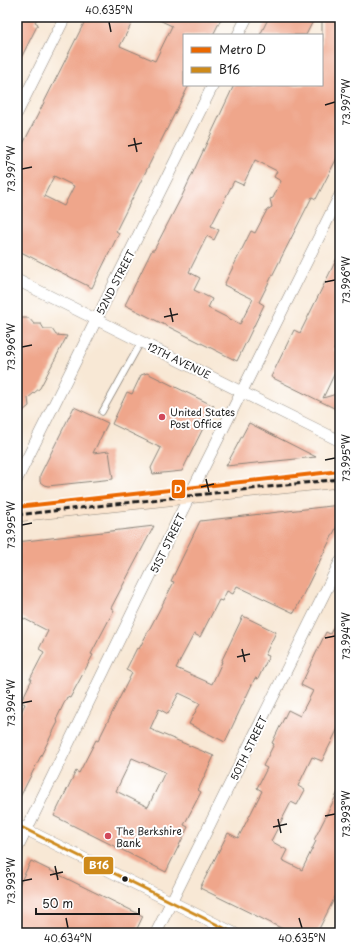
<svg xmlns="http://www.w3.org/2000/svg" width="357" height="950" viewBox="0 0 357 950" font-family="'Playpen Sans',sans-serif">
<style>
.building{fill:#efa68b;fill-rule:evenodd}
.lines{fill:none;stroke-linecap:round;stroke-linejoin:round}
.lane-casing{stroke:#8a8278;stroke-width:7}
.street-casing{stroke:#8a8278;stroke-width:12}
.secondary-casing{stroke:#8a8278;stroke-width:16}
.path{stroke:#8a8278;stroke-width:2.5;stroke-dasharray:1 3;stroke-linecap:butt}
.lane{stroke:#fff;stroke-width:5.5}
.street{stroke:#fff;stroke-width:11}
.secondary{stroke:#fbe5cf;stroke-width:15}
.rail{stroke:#1c1c1c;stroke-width:3;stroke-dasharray:6 3;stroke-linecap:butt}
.bus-1-casing{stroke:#fff;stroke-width:6}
.bus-1{stroke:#ce8a1a;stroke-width:3}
.metro-1-casing{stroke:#fff;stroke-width:7}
.metro-1{stroke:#eb6800;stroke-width:4}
.ticks{fill:none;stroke:#1c1c1c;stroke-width:1.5}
.poi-dot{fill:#d1495b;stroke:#fff;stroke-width:1.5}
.bus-dot{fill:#1c1c1c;stroke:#fff;stroke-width:1.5}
.labels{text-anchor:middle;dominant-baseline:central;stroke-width:4;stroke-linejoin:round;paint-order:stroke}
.street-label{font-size:10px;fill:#1c1c1c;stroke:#fff}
.poi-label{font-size:10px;fill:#1c1c1c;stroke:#fff;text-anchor:start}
.line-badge{stroke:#fff;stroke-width:1.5}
.badge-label{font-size:11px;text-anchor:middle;font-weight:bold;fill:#fff}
.neatline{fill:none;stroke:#1c1c1c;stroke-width:1.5}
.ticks-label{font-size:10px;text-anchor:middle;fill:#1c1c1c}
</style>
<rect width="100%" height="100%" fill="#fff"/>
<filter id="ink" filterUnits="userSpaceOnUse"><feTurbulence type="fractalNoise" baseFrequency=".025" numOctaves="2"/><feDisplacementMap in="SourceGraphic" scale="8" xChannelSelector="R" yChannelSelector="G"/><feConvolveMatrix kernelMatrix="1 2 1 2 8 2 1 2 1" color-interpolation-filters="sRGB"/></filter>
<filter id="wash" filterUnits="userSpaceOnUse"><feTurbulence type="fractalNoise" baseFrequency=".012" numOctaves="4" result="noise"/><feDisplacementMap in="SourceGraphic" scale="16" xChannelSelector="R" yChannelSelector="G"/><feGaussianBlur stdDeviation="0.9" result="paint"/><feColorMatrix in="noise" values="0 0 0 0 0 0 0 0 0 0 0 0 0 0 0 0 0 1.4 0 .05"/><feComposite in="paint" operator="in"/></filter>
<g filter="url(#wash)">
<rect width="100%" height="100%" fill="#f8e8d5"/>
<g id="blocks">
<path class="building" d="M17,17H38L35,22L38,24L17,66Z
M87,17H135L120,46L155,61L172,26L153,17H222L213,35H184V85H189L116,231L119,233L92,288L17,250V156ZM54,176L74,186L64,206L44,196Z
M269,17H315L306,35H260Z
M322,17H340V152L316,199L312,197L270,280L259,302L264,305L237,361L125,305L152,250H154L182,196L234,85H322ZM255,160L277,171L274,177L281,181L273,198L270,199L272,207L267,210L255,233L251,231L224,285L253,299L240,324L208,308L212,299L194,290L200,278L189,272L207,236L214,240L219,230L211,226L234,181L243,185Z
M340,252V337L334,350L340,353V362L323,398L340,393V411L271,377L294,330L300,333Z
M17,318H29L34,324H41L44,329H52L56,335L67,336L40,388L28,398L29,406L17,416Z
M147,373L214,406L182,471L153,474L151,468L161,448L112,424L127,392L132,394L141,375Z
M74,407L108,423L93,453L109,451L113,479L48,486L44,485L40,482V475Z
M249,423L316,457L226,466Z
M340,505V520L294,613L237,586L233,594L227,591L222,601L219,600L200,637L194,634L176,668L212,684L222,662H221L243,616L276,632L265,655L269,656L258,679L255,678L225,742L189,724L200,703L179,693L168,714L159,709L150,729L214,756L198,790L201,792L184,825L188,827L166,872L54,816L76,771L79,773L96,740L98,741L132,673L126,670L137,648L139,649L174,582L171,581L200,521ZM132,758L165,772L148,807L116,791Z
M154,526L111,608L114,610L91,654L93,655L70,698L67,697L56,720L58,722L17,803V720L25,704L21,702L32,679H30L44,652L39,649L48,631L17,615V542Z
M340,614V724L322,761L312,757L298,786L305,790L297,805L291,802L271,841L287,850L282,860L302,870L316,841L314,840L340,788V887L317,933H291L200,888L228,833L238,838L250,815L262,791L257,788L267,768L263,766L274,744L272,743L288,710L300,716L313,691L301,685L326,632L330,634Z
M31,861L143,916L135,933H17V889Z"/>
</g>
</g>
<g filter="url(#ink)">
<use href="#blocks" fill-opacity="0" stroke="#8a8278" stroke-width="1"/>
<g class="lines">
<g class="lane-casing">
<path id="lane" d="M102,412L141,342"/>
</g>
<g class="street-casing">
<path id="street" d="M238,35L247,17
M17,113L65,17
M17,280L340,441
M17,479L213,85
M17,825L234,933
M17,849L180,515L340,195
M156,933L340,562
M339,933L340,932"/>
</g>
<g class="secondary-casing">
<path id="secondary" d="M17,514L340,480"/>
</g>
<path class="path" d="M339,457L340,458"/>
<use href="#lane" class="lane"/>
<use href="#street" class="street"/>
<use href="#secondary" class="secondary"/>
<path class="rail" d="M17,515L340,479"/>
<g class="bus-1-casing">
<path id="bus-1" d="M17,825L234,933"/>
</g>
<use href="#bus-1" class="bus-1"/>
<g class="metro-1-casing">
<path id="metro-1" d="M17,507L340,471"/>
</g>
<use href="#metro-1" class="metro-1"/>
</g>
</g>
<path class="ticks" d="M109,22L111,32M325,105L335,102M134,138L137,152M128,146L142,143M22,169L32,167M325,282L335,280M170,308L173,322M164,317L178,314M22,347L32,345M325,460L335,458M206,479L209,492M201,487L214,484M22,525L32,523M325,638L335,636M242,649L245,662M237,657L250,654M22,703L32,701M325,816L335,814M278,819L281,833M273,827L287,824M55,866L58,880M50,875L63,872M22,881L32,879M66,918L68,928M299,918L302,928"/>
<g class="poi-dot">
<circle cx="162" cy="417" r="4"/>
<circle cx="108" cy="836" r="4"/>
</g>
<circle class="bus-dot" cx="125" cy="879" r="3.5"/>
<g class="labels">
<g class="street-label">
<text transform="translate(115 282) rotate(-63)">52ND STREET</text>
<text transform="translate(179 360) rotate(26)">12TH AVENUE</text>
<text transform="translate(167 543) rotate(-64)">51ST STREET</text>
<text transform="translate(248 748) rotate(-64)">50TH STREET</text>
</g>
<g class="poi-label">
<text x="170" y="411">United States<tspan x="170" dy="12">Post Office</tspan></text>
<text x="116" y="830">The Berkshire<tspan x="116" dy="12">Bank</tspan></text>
</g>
</g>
<g class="line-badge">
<rect x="171" y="479" width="15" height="20" rx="4" fill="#eb6800"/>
<rect x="83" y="856" width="31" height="19" rx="4" fill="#ce8a1a"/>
</g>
<g class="badge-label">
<text x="178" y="493">D</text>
<text x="99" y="869">B16</text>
</g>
<rect width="357" height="950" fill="none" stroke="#fff" stroke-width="44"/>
<rect x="183" y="34" width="140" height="52" fill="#ffffff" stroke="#a4a4a4"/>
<rect x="191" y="47" width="20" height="6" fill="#eb6800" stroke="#a4a4a4"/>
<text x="219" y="54" font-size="12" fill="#1c1c1c">Metro D</text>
<rect x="191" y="67" width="20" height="6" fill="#ce8a1a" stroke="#a4a4a4"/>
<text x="219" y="74" font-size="12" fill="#1c1c1c">B16</text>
<path d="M36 908v6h103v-6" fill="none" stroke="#1c1c1c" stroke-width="2"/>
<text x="42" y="908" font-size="12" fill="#1c1c1c" stroke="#ffffff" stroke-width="3" paint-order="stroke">50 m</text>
<rect x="22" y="22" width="313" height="906" class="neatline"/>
<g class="ticks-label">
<text x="109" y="14">40.635°N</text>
<text transform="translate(346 102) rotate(-90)" y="4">73.997°W</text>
<text transform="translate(11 169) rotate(-90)" y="4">73.997°W</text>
<text transform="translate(346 280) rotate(-90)" y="4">73.996°W</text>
<text transform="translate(11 347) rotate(-90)" y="4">73.996°W</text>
<text transform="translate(346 458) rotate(-90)" y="4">73.995°W</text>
<text transform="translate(11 525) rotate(-90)" y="4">73.995°W</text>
<text transform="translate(346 636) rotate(-90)" y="4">73.994°W</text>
<text transform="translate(11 703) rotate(-90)" y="4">73.994°W</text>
<text transform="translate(346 814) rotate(-90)" y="4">73.993°W</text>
<text transform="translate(11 881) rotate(-90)" y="4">73.993°W</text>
<text x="68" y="942">40.634°N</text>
<text x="302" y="942">40.635°N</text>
</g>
</svg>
